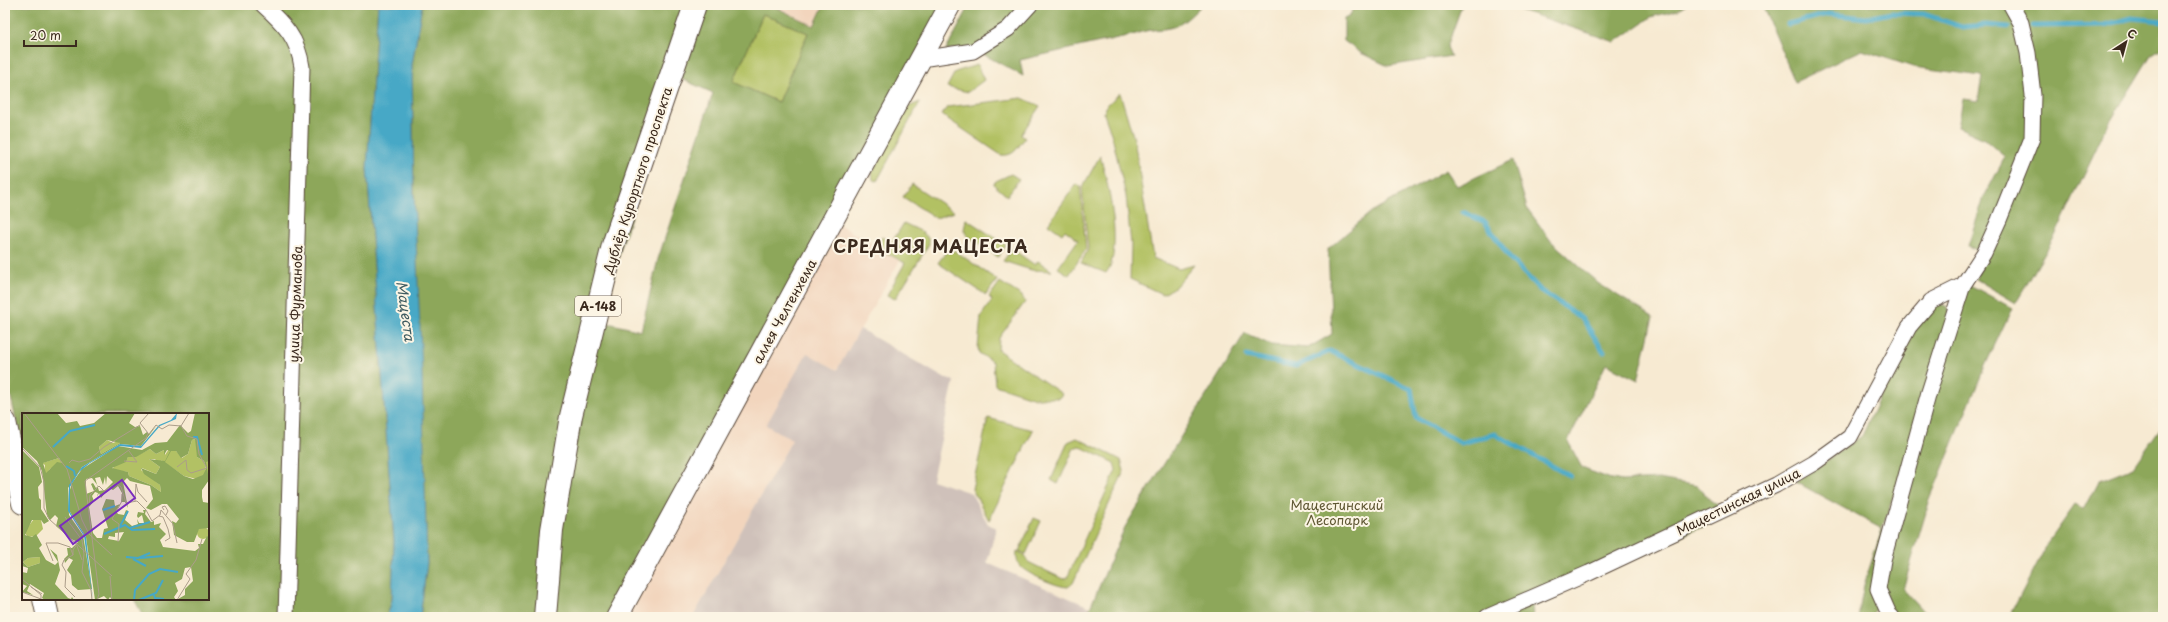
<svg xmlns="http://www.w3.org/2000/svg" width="2168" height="622" viewBox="0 0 2168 622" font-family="'Playpen Sans',sans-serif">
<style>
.built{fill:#f2d5bd}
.industrial{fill:#cfc1ba}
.green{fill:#b2c164;stroke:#767641}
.forest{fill:#8da75a;stroke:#64683c;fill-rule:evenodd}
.water{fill:#47a8c6;stroke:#416972}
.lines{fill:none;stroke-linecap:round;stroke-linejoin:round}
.stream{stroke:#47a8c6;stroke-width:5}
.minor-casing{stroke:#574739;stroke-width:17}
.secondary-casing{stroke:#574739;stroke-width:23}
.trunk-casing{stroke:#574739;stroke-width:24}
.minor{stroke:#fff;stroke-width:15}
.secondary{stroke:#fff;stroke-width:21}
.trunk{stroke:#fff;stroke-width:22}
.labels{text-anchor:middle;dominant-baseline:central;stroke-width:4;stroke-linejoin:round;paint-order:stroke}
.shield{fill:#fcf5e5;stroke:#75675a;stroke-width:1}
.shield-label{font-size:12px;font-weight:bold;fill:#3b2a1e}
.street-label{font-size:13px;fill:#3b2a1e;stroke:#fcf5e5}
.park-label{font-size:13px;fill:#5f5733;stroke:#fcf5e5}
.water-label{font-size:14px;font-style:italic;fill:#405c61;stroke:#fcf5e5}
.district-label{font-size:17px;font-weight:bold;letter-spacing:1px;fill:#3b2a1e;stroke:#fcf5e5}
.inset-river{fill:none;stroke:#47a8c6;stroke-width:2}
.inset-road{fill:none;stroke:#ac9d8a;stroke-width:1}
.view{fill:#7b2cbf;fill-opacity:0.15;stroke:#7b2cbf;stroke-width:2}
.inset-edge{fill:none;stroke:#3b2a1e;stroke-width:2}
</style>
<rect width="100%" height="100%" fill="#fcf5e5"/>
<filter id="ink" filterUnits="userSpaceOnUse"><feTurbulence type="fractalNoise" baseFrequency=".025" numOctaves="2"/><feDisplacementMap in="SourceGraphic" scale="8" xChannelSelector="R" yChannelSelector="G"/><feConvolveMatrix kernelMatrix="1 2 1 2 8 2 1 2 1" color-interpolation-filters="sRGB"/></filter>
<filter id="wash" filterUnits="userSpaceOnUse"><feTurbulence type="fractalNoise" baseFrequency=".012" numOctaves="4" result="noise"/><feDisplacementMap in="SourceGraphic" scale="16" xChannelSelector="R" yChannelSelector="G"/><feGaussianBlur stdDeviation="0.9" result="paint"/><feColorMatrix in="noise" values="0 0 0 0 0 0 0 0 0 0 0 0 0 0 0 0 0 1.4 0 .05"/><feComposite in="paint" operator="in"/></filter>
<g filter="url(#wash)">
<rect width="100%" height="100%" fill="#f7ead2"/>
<path class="built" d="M771,5H824L814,26Z
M833,221L900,260L837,370L807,354L792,440L693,617H617Z"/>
<path class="industrial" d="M860,329L944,378L954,381L932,480L971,493L988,524L996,528L987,563L1090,607L1086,617H693L792,440L766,425L807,353L837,370Z"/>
<path class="green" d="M763,14L808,33L778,102L733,82Z
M977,65L984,80L968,92L947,87L955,72Z
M1120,93L1134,139L1153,258L1179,269L1194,265L1176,286L1167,292L1162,294L1130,279L1131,244L1126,196L1112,136L1104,114L1105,107Z
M1022,98L1040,106L1021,135L1025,138C1018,147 1014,157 1001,155L942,115L947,107Z
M920,102L877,181L873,180L872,173L908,107Z
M1100,156C1108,181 1124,252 1106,273L1081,263L1088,249L1082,188Z
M1011,174L1019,179L1007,196L993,184L996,181Z
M912,184L954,212L936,218L903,197Z
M1076,184L1080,186L1086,249L1069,275L1058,268L1078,240L1065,230L1062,234L1048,224Z
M966,219L1006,245L998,257L967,236L964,230Z
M904,223C912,228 930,232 929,244L895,299L887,295L905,263L876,247L882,237L892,242Z
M1012,249L1035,265L1038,261L1052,271L1031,270L1003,261Z
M950,250L955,251L997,280L986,295L938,263L946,252Z
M1000,282L1022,296L1025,302L999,338L998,350L1062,394L1059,398H1035L995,385L993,362L979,353L978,348L981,316L992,300L989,297Z
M988,418L1033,430L989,520L972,489Z
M1077,438L1121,460L1124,471L1073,583L1068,587C1058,587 1030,575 1022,568C1017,564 1016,558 1017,551L1024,555L1028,562L1063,579L1067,578L1116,470L1114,463L1079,446L1074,448L1058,484L1051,480L1068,442Z
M1034,518L1041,521L1026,554L1019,551Z"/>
<path class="forest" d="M5,5H378L367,168L394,541L392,600L387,617H144L134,599H208V414H23V451L5,371Z
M422,5H771L814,26L824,5H950L617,617H420L427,563L414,195L412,65ZM763,14L808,33L778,102L733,82ZM677,77L713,93L658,259L641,331L604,322L620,251Z
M970,5H1198L1200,7C1192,14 1184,24 1173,27C1160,31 1150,28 1136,34L1020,60L1023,76L970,47L946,50Z
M1354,5H1462L1447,47L1451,56L1388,66L1361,53L1344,41V19L1350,16Z
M1505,5H1686L1678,10L1651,17L1615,42Z
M1762,5H2163V47L2151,55L2104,132L2055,236L2016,303L1976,279L1984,253L1968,246L1984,197L2005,157L1984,139L1958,127L1963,99L1978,101L1982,76L1913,67L1862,50L1795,82Z
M1513,160L1527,208L1551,241L1599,284L1653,317L1638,380L1606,364L1568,441L1582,468L1607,478L1622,481L1659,479L1698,486L1710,500L1731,514L1532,604L1533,617H1086L1125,527L1245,333L1271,345L1308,348L1332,334L1328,249L1371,212L1446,170L1457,186Z
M1970,285L2012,308L1985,366L1930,499L1903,589L1923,611L1938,617H1892L1881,596L1871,617H1858L1864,585L1882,529L1796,482L1862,436L1888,378L1931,301L1946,306L1952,321ZM1926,401L1887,533L1882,529Z
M2163,424V605L2161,617H2009L2048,543L2075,505L2084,510L2100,480L2133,467Z"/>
<path class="water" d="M378,5H422L412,65L414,195L422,371L427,563L420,617H387L392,600L394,541L367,168Z"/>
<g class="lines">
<path class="stream" d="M1788,24L1828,14L1866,18L1891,13L1924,14L1962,27L1986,25L2009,27
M2033,26L2104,25L2132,18L2163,21
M1463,212L1485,222L1510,258L1541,291L1582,318L1604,352
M1246,356L1296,366L1330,351L1411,389L1416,418L1461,443L1495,434L1570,476"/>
</g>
</g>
<g filter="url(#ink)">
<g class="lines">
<g class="minor-casing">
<path id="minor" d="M263,5C284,24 298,38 302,67L286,617
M921,59L973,51L1008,29L1030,5
M1487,617L1589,573L1776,485L1814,463L1850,437L1909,327L1931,301L1963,285
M1892,617L1889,614L1878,589L1883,560L1929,392L1963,285L1984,253L1999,220L2032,138L2033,95L2028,53L2021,23L2011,5"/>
</g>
<g class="secondary-casing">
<path id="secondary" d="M617,617L950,5"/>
</g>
<g class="trunk-casing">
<path id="trunk" d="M5,422L23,503
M44,599L48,617
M545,617L552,530L571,416L613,245L695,5"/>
</g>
<use href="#minor" class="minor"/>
<use href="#secondary" class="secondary"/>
<use href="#trunk" class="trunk"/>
</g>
</g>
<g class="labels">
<rect class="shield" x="575" y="296" width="46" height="20" rx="3"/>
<g class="shield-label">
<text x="598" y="306">А-148</text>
</g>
<g class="street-label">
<text transform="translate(637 180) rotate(-72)">Дублёр Курортного проспекта</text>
<text transform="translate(295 304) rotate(-88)">улица Фурманова</text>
<text transform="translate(784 311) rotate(-61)">аллея Челтенхема</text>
<text transform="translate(1738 501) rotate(-26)">Мацестинская улица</text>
</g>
<g class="park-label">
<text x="1337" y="504">Мацестинский<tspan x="1337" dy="15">Лесопарк</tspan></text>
</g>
<g class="water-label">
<text transform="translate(406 311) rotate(82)">Мацеста</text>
</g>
<g class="district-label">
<text x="931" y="246">СРЕДНЯЯ МАЦЕСТА</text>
</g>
</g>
<g transform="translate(22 413)">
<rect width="187" height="187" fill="#f7ead2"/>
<path d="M173,26L177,34L175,44L182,48L184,57V48H187V62L173,75L161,73L157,75L133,46H127L138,54L134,61L120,55L119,57L138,72L139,79L129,72L107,63L106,59L90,57L93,52L104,48L106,44L114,43L128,36L134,41L142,37L143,42L147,36L154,38L160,45L166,41L170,27ZM139,47L162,63L175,66L172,69L156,67ZM85,27L91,30L96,28L98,30L79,41L77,34ZM93,38L92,44L88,46L89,43L75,51L61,65L65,61L63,58ZM37,45L40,50L28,56L22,64L23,52L20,50ZM12,106L19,107L21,116L14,123L6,124L2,119ZM175 120a6 6 0 1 1 12 0a6 6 0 1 1-12 0ZM18,144V150L6,154L1,149L6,145Z" fill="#b2c164" fill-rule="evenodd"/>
<path d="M0,0H35L44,10L55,8L58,13L72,10L84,0H113L107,10L113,14L118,13L121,22L125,19L127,21L135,12L119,33L98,31L60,54L46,75L47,102L61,122L70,176L56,177L50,172L49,162L45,157L51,147L47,145L43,150L42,146L46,142L45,135H50L56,129L49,126L34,113L36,105L33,102L28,107L25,103L20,58L15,48L0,34ZM85,27L98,30L79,41L77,34ZM37,45L40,50L35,49L24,60L21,50ZM173,0H187V48L184,49L187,67L180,77V84L181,89L187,90V115L177,116L172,129H165L152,122L150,108L154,110L157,106L145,91H140L129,97L124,95L131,86L128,73L108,68L105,65L101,69L106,95L103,89H99L100,80L96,73L91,77L87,75L79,85L77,80L75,84L76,80L73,79L70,83L72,88L67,94L71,120L75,125H80L82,116L86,115L80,96L84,86L92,87L93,93L98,91L94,98L96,101L102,102L104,97L106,98L103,107L110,113L116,111L115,106L117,110H122L120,102L116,105L115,103L116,99L122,100L121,97H124L123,101L129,109L132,108V112L139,110L137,114L144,121L138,127L141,134L173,138L177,135L176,131H181L185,123L187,124V187L156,186L163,182V176L171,168L169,154L163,155L160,166L153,170L156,178L152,184L154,187H90L88,184L86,187L82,183L73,187L64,124L48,99L47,80L50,70L60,56L96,33L120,37L133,30L145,29L158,12L166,20L169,18ZM173,26L175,44L182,48L184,56L181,62L171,66L162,63L143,49L149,38H154L159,45L166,41L170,27ZM128,36L134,41L142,37V42L145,37L148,38L143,48L127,46L138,54L134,61L119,55L122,61L138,72L139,79L129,72L107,63L106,59L90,55L104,49L106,44H114ZM85,63L91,69L83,77L77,78L73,65L78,64L81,72L83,64L84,72ZM70,65L76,73L74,75L71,70L69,71L72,78L64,81V66ZM102,119L97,128L86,126L87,123L93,124V120ZM0,37L17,54L20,69L16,74L17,85L19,87V96L27,108L22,111L19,107H10L3,122L10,124L14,121L20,132L17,135L24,147L33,152L36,149L28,136L35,142L38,157L33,171L46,185L49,186L50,184L52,187H23L20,185L22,180L8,171L5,178L11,182L0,179L5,173L0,171V159L5,160L6,155L0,153ZM18,144V150L6,154L1,149L6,145Z" fill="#8da75a" fill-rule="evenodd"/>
<path d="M155,0L154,6L138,13L119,35L98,33L68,50L57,59L48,74V99L64,124L71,187L62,123L46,98L47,72L60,54L98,31L119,33L137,12L149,7Z" fill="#47a8c6"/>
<path class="inset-river" d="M171,24H175L180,42M31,34L48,18L73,12M44,53L52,58L53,63M81,97L93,93M98,113L106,98M108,115L128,109M82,121L103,112L110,117L133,116M104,144L116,145L128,140M118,145L141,143M111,146L124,153M132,182L133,185L142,186M112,187L113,177L127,161L138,156L156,159M117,187L134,180L141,167"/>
<path class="inset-road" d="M2,0L45,56L60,107L67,121L90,142M159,13L167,0M127,21L134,12L140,16L147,12L159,13M0,35L18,54L22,69V95L27,106L90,163M102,48L115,49L107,38M47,50L50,47L57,49L68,46L82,34L118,12M155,54L164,47L165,57L169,60L185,55L177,41L175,26L165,23L159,13M113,88L114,71L116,79L125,89M67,92L68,82L77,73L82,78L94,70L99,74L104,90L115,88L124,97L130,108L138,102L139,97M139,97L151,111L155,130M142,97L140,94L143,93L146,98L144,102M137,103L141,104L146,116L148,125L143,128M43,104L60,127L62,141L60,159L69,177L70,187M96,129L97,111L90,106L100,88V81M55,133L60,147M51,142L42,147L40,152L44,159L43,174L53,184M51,142V137L55,131M31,148L24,130H36L48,134L51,142M88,163L90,187M0,166L19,182V186M9,174L20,181M0,179L19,186M75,187L77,181L63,68L124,25L126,20L118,10L127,0M155,187L168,166L164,161L174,147L180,126"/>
<path class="view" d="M100,67L113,85L51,131L38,113Z"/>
<rect width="187" height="187" class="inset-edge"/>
</g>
<rect width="2168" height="622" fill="none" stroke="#fcf5e5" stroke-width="20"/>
<g transform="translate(2126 42) rotate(36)" stroke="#fcf5e5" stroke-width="3" paint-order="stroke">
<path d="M0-3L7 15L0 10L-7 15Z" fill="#3b2a1e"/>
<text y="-6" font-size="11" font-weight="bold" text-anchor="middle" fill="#3b2a1e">С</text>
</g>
<path d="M24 40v6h52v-6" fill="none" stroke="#3b2a1e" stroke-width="2"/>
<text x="30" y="40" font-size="12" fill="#3b2a1e" stroke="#fcf5e5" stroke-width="3" paint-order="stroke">20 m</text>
</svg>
